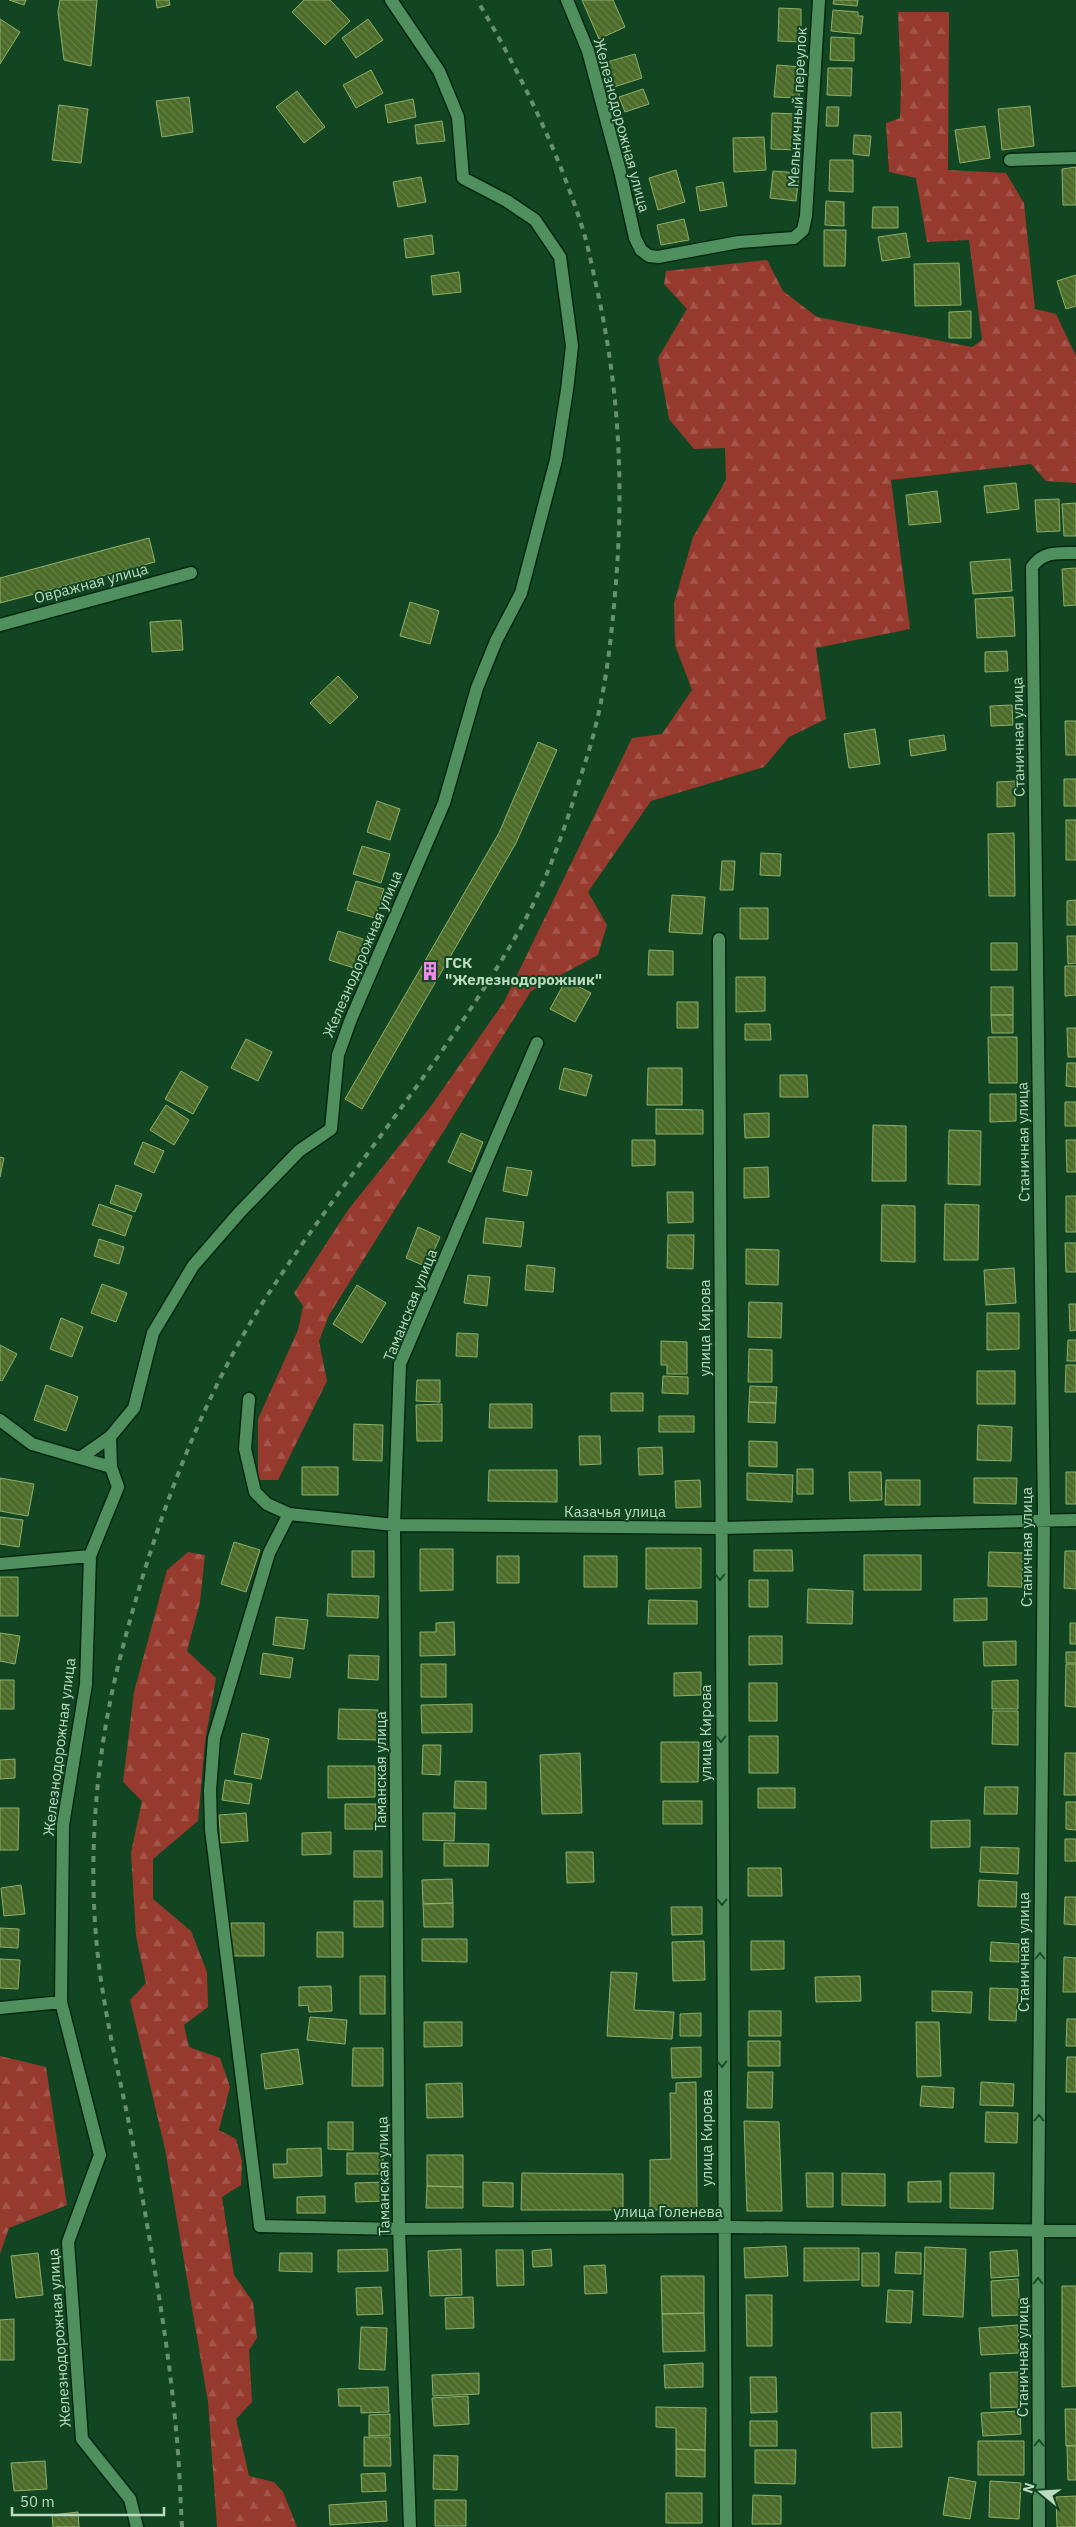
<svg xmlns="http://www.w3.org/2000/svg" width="1076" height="2527" viewBox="0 0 1076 2527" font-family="'IBM Plex Sans',sans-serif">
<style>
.forest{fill:url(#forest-firs)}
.building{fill:url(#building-back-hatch);stroke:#8daf6b}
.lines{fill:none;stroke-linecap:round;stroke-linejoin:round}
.street-casing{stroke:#052810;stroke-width:15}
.street{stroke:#50905f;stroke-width:12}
.rail{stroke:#679172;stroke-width:4;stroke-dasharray:6 6;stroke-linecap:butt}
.oneway{stroke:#184c28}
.labels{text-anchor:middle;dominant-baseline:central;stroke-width:4;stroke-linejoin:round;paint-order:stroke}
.street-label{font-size:15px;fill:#bbdcc1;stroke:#124522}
.poi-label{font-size:15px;font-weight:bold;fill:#bbdcc1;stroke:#124522;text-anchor:start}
</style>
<defs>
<pattern id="forest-firs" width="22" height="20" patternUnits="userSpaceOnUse" patternTransform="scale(1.25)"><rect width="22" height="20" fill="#973a2e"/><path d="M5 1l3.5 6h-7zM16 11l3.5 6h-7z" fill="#a4564a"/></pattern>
<pattern id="building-back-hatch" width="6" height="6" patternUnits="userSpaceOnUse" patternTransform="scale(1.25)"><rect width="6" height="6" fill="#4d6c29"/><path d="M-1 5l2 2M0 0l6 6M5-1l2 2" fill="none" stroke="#658046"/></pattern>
</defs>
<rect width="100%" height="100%" fill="#124522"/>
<path class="forest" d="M898,12H949L948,170L1006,173L1024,203L1035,309L1056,314L1076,356V483L1046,481L1031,464L891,480L910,629L816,648L826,719L789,737L764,767L651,801L588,892L607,925L598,955L531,991L329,1315L319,1341L327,1381L278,1480H258V1419L298,1330L303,1306L294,1293L348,1210L431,1106L504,1002L632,738L662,734L692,690L675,645L674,603L693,537L726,480L725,448L694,449L669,419L658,358L687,309L664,284L666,271L767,260L783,291L817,317L972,347L982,340L969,240L927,242L916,178L889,172L886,123L900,118L901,85Z
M188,1552L205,1555L200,1602L187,1651L216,1678L205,1742L198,1821L153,1859V1899L191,1931L207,1972L208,2007L184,2025L189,2047L220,2058L230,2087L219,2130L236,2139L242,2161L241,2185L222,2197L234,2275L253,2302L257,2338L249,2350L252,2402L236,2419L249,2476L274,2482L283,2492L297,2527H217L208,2402L165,2149L130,2000L146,1983L136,1936L131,1853L142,1801L123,1782L134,1692L167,1570Z
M0,2056L46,2067L67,2205L9,2228L0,2254Z"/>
<path class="building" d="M9,0H26L24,5Z
M60,0H97L91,66L64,60L58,12Z
M156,0H169L170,5L157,8Z
M304,0H330L350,21L325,45L292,12Z
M582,0H613L625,27L599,39Z
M834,0H858L857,6L833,4Z
M779,8L801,9V42L778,41Z
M833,10L858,12V16H863L861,34L831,31Z
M0,19L20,32L0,64Z
M368,19L383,40L356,58L342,38Z
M831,37L854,38V61L830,60Z
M635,54L642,78L614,87L607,62Z
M777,65L801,67L799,98L774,97Z
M828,68H852L851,96L827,95Z
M371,70L383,93L356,108L343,85Z
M643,89L649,104L625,112L619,97Z
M297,91L325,127L304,143L276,107Z
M189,97L193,132L162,137L156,101Z
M413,99L416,117L388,123L385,105Z
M59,105L88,109L81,163L52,160Z
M1030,106L1034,146L1002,150L998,109Z
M827,107H839L838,126H826Z
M772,113L799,114L797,150L771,149Z
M442,121L445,141L417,144L415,125Z
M985,126L990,158L960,163L955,130Z
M854,135L871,136L869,156L853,154Z
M764,137L766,170L734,172L733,138Z
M830,160H853V192L829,191Z
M1076,167V205H1063L1062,169Z
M676,170L685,202L658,210L649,178Z
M773,171L799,173L796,201L770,198Z
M421,177L426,202L398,207L393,182Z
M723,182L727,206L700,211L696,187Z
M826,201L844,202V226L825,225Z
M873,207H898V228H872Z
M684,219L689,240L661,245L657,225Z
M824,230H846L845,266H824Z
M906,233L910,257L882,261L878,237Z
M432,235L434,254L406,258L404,239Z
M959,263L961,305L915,306L914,264Z
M459,272L461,292L433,295L431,276Z
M1076,275V306L1066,309L1057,281Z
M971,311V338H949V312Z
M1016,483L1019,509L987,513L984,486Z
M937,491L941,522L909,525L906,495Z
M1059,499L1060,531L1037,532L1035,500Z
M1076,503V536H1064L1062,504Z
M149,538L155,562L0,603V578Z
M1010,559L1012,591L973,594L970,562Z
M1076,568V605L1064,606L1062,569Z
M1013,597L1015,636L977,638L975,599Z
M410,602L439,611L430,644L400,636Z
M181,620L183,650L152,652L150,622Z
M1007,651L1008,671L985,672V652Z
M338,676L358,697L330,724L310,703Z
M1012,705L1013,725L991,726L990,706Z
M1065,721H1076V755H1066Z
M875,729L880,764L849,768L844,734Z
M944,735L946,750L911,756L909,740Z
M538,742L557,750L516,843L362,1109L345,1099L499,833Z
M1064,779H1076V806H1064Z
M1015,781V806L997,807V782Z
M377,801L400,809L390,840L367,832Z
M1066,820H1076V860H1066Z
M1014,833L1015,896H989L988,834Z
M362,846L390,854L381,883L353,874Z
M761,853L781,854L780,876L760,875Z
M722,861H735L733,890H720Z
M356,881L384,889L375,918L347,910Z
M672,895L705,897L702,934L669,932Z
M1076,900V925H1067V901Z
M740,908H768V939H740Z
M338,931L366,940L357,969L329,960Z
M1067,936H1076V963L1068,964Z
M991,943H1017V970H991Z
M649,950L673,951V975H648Z
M1065,966H1076V995L1065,996Z
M736,977H765V1011L736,1012Z
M566,980L591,993L575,1022L550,1009Z
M991,987H1013V1015H991Z
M677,1002H698V1028H677Z
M991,1015H1013V1033H992Z
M745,1024H770L771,1040H745Z
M1067,1028H1076V1057H1068Z
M988,1037H1017V1083H989Z
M246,1039L272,1052L258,1081L231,1068Z
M1067,1063H1076V1087L1066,1086Z
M564,1068L592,1075L586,1096L559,1089Z
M648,1068H682V1105H647Z
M181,1071L208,1087L193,1114L165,1099Z
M780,1075H807L808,1097H780Z
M990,1094H1016V1121L990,1122Z
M1065,1102H1076V1126H1065Z
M166,1105L189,1120L174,1145L150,1130Z
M656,1109L703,1110V1134H656Z
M769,1113V1137L745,1138L744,1114Z
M873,1125L906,1126V1181H872Z
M949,1130L981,1131L980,1185L948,1184Z
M461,1133L483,1142L471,1172L448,1162Z
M632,1140H655V1165L632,1166Z
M1066,1140H1076V1172H1067Z
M143,1142L164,1151L154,1173L134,1164Z
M0,1157L4,1158L0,1177Z
M507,1167L532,1171L527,1196L503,1191Z
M768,1167L769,1197L744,1198V1168Z
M116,1185L142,1194L135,1212L110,1203Z
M667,1192H693V1222L668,1223Z
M1066,1196H1076V1232H1066Z
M99,1204L132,1216L125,1236L92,1225Z
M945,1204L979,1205L978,1260H944Z
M882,1205L915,1206V1262L881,1261Z
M486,1218L524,1222L521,1247L483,1243Z
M418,1227L440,1237L427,1267L406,1258Z
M668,1235H694L693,1269L667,1268Z
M99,1239L124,1247L119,1264L94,1256Z
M1065,1243H1076V1272H1066Z
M746,1249L779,1250L778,1285L746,1284Z
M527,1265L555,1268L553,1292L525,1290Z
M1014,1268L1016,1303L986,1305L984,1270Z
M468,1275L490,1277L487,1306L464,1303Z
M102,1284L127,1293L116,1322L91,1313Z
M357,1285L386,1303L362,1343L333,1324Z
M749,1302L782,1303L781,1338L748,1337Z
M1069,1304H1076V1330L1070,1331Z
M987,1313H1019V1349L987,1350Z
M61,1318L83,1327L72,1357L50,1349Z
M457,1333L478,1334L477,1357L456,1356Z
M1068,1340H1076V1361H1067Z
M661,1341L687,1342V1374H667V1365H661Z
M0,1345L17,1354L2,1381L0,1380Z
M749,1349L772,1350V1382H748Z
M1066,1365H1076V1392H1065Z
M977,1371H1015V1404H977Z
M663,1376L688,1377V1394L662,1393Z
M417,1380H440V1402L416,1401Z
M46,1385L78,1397L66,1431L34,1420Z
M750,1386L777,1387L776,1403L749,1402Z
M611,1393H643V1411H611Z
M749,1402L776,1403L775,1423L748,1422Z
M442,1404V1441H417L416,1405Z
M490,1404H532V1428H489Z
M659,1416H694V1432H659Z
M354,1424L383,1425L382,1461L353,1460Z
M978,1425L1012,1427L1011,1461L977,1460Z
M579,1436H600L601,1464L580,1465Z
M749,1441L777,1442V1467L749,1466Z
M662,1447L663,1474L639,1475L638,1448Z
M302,1467H338V1495H302Z
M797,1469H813V1494H797Z
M489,1470H557V1502L488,1501Z
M849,1472H881L882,1500L850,1501Z
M1066,1472H1076V1504H1066Z
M747,1473L793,1475L792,1502L747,1500Z
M0,1478L34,1484L28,1516L0,1511Z
M974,1478H1017L1016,1504L974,1503Z
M700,1480L701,1507L676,1508L675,1481Z
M886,1480H920V1505H885Z
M0,1517L23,1520L19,1547L0,1544Z
M234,1542L260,1550L246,1592L221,1584Z
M646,1548H701V1588L646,1589Z
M420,1549H453V1590L420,1591Z
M754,1550H792L793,1571H754Z
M352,1551H374V1577H352Z
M1065,1551H1076V1589L1064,1588Z
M989,1552L1023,1553L1022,1587L988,1586Z
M864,1555H921V1590H864Z
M497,1556H519V1583H497Z
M584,1556H617V1587H584Z
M0,1577H18V1616H0Z
M749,1580H768V1607H749Z
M808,1589L853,1591L852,1624L807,1623Z
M328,1594L379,1596L378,1618L327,1616Z
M987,1598V1620L954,1621V1599Z
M649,1600L697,1601V1624H648Z
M276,1617L308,1620L304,1649L273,1645Z
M454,1622L455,1655L420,1656V1632H436V1623Z
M1070,1623H1076V1644H1070Z
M0,1633L20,1636L15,1664L0,1661Z
M749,1636H782V1664L749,1665Z
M1016,1641V1665L984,1666L983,1642Z
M1066,1652H1076V1663H1066Z
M263,1653L293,1658L290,1678L260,1674Z
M349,1655L379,1656L378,1680L348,1678Z
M421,1664H446V1697H421Z
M1066,1664H1076V1707L1065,1706Z
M701,1672V1695L674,1696V1673Z
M0,1680H14V1709H0Z
M1018,1680V1709H992V1681Z
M749,1683H777V1721H749Z
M472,1704V1732L422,1733L421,1705Z
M339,1709L378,1710L377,1740L338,1739Z
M993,1711H1018V1745L992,1744Z
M242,1733L269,1739L261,1779L234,1774Z
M749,1736H778V1773H749Z
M661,1742H699L698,1782H661Z
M423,1745H441L440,1775L422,1774Z
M580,1753L582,1813L542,1814L540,1755Z
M1065,1753H1076V1795H1064Z
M15,1759V1778L0,1779V1760Z
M328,1766H375V1797L328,1798Z
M225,1780L252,1784L249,1804L222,1800Z
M455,1781L486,1782V1809L454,1808Z
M985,1787H1018L1017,1814H984Z
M758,1788H795V1808H758Z
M663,1801H702V1824H663Z
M1066,1802H1076V1830L1066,1829Z
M345,1804H376V1829H345Z
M0,1808H19L18,1850H0Z
M246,1813L248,1841L221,1843L219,1815Z
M423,1813H455L454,1841L423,1840Z
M970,1820V1847L931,1848V1821Z
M331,1832V1854L302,1855V1833Z
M1065,1839H1076V1861H1065Z
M444,1843L489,1844L488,1866H444Z
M981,1847L1019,1848L1018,1874L980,1872Z
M354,1851H382V1877H354Z
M566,1852H593L594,1882L567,1883Z
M748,1868H781L782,1896H748Z
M452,1879L453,1903L423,1904L422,1880Z
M979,1880L1017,1882L1016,1907L978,1906Z
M21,1885L25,1914L4,1916L1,1888Z
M1065,1897H1076V1925L1064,1924Z
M354,1901H383V1927H354Z
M453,1903V1927H424L423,1904Z
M671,1907H702V1934L672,1935Z
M231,1923H264V1956H231Z
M0,1928L19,1929L18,1948L0,1947Z
M317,1932H343V1957H317Z
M422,1939H467V1962L422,1961Z
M704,1941L705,1980L673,1981L672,1942Z
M751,1941H784V1969L751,1970Z
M991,1942L1019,1944V1962L990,1961Z
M1064,1957L1076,1958V1992H1063Z
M0,1959L20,1960L18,1989L0,1988Z
M611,1972L637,1973L634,2010L674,2012L672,2039L607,2036Z
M360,1976H385V2014H360Z
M860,1976L861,2001L816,2002L815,1977Z
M331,1986L332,2011L309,2012L308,2005L299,2006V1987Z
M990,1988L1018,1989L1016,2021L989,2020Z
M932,1991L972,1992L971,2013L932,2011Z
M749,2011H781V2036H749Z
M701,2013V2036H680V2014Z
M310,2017L347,2020L345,2044L307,2040Z
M1067,2019H1076V2046H1066Z
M424,2022H462V2046L424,2047Z
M916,2022H939L941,2076L917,2077Z
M748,2041H780V2066H748Z
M701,2047V2077L672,2078L671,2048Z
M353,2048H383V2086H352Z
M298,2049L303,2084L265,2089L261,2054Z
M1067,2057H1076V2092H1066Z
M748,2072H773L772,2108H747Z
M696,2082L697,2209L650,2210V2160L671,2159L670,2093H676V2083Z
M981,2082L1014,2084L1013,2106L980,2105Z
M462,2083L463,2117L427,2118L426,2084Z
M922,2086L954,2088L953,2108L920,2106Z
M986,2112L1018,2113L1017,2143L985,2142Z
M744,2121L779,2122L782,2211H747Z
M328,2122H353V2150L328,2149Z
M321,2148L322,2176L274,2178L273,2164H287V2149Z
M347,2153H383V2174H347Z
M427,2155H463V2187L427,2186Z
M522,2173L623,2174V2210H521Z
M806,2173H833V2207H807Z
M842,2173L885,2174V2206L842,2205Z
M950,2173H994L993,2209L950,2208Z
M941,2181V2202H908V2182Z
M385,2182L386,2201L356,2202L355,2183Z
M483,2182L513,2183V2207L483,2206Z
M427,2186L463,2187V2208H426Z
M325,2196V2213H297V2197Z
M786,2246L788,2276L745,2278L744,2248Z
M925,2247L966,2249L963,2317L923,2315Z
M804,2248H859V2280L804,2281Z
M387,2249L388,2271L338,2272V2250Z
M461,2249L462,2295L430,2296L428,2251Z
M551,2249L552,2266L533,2267L532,2251Z
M496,2250H523L524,2285L497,2286Z
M1017,2250L1019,2276L991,2278L990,2252Z
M896,2252L921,2253V2274L895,2273Z
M38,2253L43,2295L16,2298L11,2256Z
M280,2253H312V2272L279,2271Z
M862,2253H879V2286H862Z
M605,2265L607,2293L585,2294L584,2266Z
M661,2276H704V2313L662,2314Z
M1018,2279L1020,2315L992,2316L991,2281Z
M1062,2286H1076V2386L1062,2387Z
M381,2287L383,2314L357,2315L356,2288Z
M888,2290L913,2291L911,2323L886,2322Z
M746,2295H772V2346H747Z
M473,2297L474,2328L446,2329L445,2298Z
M704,2313L705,2351L663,2352L662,2314Z
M14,2319V2360H0V2320Z
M1018,2325L1019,2353L981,2355L979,2328Z
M361,2327L387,2328L385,2370L359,2369Z
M703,2363V2387L665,2388L664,2365Z
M1020,2372L1021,2407L991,2408L990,2373Z
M479,2373V2394L433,2396L432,2375Z
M750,2377H776L777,2412L751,2413Z
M388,2387L389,2412L361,2413V2406H339L338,2389Z
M468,2396L469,2424L434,2426L432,2398Z
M656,2407L706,2408L705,2450L676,2449V2428L656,2427Z
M1065,2409H1076V2445L1066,2446Z
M1020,2411L1021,2434L983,2436L981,2413Z
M901,2412L902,2447L872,2448L871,2413Z
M390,2414V2435L369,2436V2415Z
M750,2421H777V2446H750Z
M364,2437H390L391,2466H364Z
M978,2441H1024V2475H978Z
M1067,2446H1076V2480H1068Z
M676,2449L705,2450V2477L676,2476Z
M755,2450H796L795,2484L755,2483Z
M434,2455L458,2456L457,2490L433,2489Z
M45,2461L47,2489L14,2491L11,2463Z
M385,2473L386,2491L362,2492L361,2474Z
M949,2477L976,2482L970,2519L943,2515Z
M990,2481L1021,2483L1019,2519L989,2517Z
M666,2493H702V2523H666Z
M753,2495L781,2496V2524H752Z
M1076,2496V2527H1057L1056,2497Z
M435,2500H466V2526H435Z
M386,2501L387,2521L330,2525L329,2505Z
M78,2512L79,2527H53L52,2515Z"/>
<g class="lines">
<g class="street-casing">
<path id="street" d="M567,0L588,51L621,175L635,238L641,250L649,256L658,257L739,242L794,238L803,230L806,216L819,0
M1010,160L1076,158
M0,625L191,573
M719,939L726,2527
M249,1399L245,1449L255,1492L267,1504L289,1514L394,1525L720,1528L1076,1520
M0,1420L32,1444L111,1467
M80,1458L110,1437
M289,1514L269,1553L214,1738L210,1790L211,1829L260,2226L399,2229L731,2227L1076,2231
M0,1564L90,1556
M0,2008L61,2002
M137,2527L130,2499L82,2439L68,2242L100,2155L61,2002L63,1825L86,1684L90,1556L118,1487L111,1467L110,1437L134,1408L153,1333L193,1266L239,1213L299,1151L331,1129L338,1055L351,1019L444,803L477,688L496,641L521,593L556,460L567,390L572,346L560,257L535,220L507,201L463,178L458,117L439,71L391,0
M410,2527L399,2229L394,1525L400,1364L537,1043
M1039,2527L1038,2231L1044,1514L1032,567C1043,551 1058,553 1076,553"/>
</g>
<use href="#street" class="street"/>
<path class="rail" d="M182,2527C180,2491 179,2455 175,2419C167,2334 151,2249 137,2165C127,2108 112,2051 103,1993C85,1885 93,1764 120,1658C151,1536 198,1402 267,1296C348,1172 446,1059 520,929C542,891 558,847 572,805C578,783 586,762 592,740C605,693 611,643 615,594C624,492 620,398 599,298C594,277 590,254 584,233C558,150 521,74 477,0"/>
</g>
<defs><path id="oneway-chevron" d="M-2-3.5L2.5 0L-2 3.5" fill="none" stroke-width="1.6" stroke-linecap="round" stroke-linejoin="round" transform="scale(1.25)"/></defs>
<g class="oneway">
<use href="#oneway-chevron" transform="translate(720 1577) rotate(90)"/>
<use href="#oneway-chevron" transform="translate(721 1739) rotate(90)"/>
<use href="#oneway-chevron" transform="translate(722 1902) rotate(90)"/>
<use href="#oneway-chevron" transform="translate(1040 1956) rotate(-90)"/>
<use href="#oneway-chevron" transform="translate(722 2064) rotate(90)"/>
<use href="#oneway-chevron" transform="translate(1039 2118) rotate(-90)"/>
<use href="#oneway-chevron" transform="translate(1038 2281) rotate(-90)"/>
<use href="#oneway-chevron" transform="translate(1039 2443) rotate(-90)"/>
</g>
<defs>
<g id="building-bare" transform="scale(1.5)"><path d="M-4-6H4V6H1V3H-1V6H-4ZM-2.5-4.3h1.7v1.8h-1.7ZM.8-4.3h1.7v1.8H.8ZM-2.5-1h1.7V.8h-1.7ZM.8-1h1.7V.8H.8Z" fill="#f688ed" stroke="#124522" stroke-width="2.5" paint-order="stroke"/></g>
</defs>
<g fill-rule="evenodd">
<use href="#building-bare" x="430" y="971"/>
</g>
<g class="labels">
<g class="street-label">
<text transform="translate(797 107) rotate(-87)">Мельничный переулок</text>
<text transform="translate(622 125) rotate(75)">Железнодорожная улица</text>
<text transform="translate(91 583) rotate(-15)">Овражная улица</text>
<text transform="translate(1018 737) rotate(-91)">Станичная улица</text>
<text transform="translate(362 954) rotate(-67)">Железнодорожная улица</text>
<text transform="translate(1023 1142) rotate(-91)">Станичная улица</text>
<text transform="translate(410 1305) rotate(-68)">Таманская улица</text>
<text transform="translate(704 1328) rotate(-90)">улица Кирова</text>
<text x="615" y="1511">Казачья улица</text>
<text transform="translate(1026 1547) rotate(-90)">Станичная улица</text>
<text transform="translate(705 1733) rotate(-90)">улица Кирова</text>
<text transform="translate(59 1747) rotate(-83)">Железнодорожная улица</text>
<text transform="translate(380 1771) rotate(-90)">Таманская улица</text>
<text transform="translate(1023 1952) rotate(-90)">Станичная улица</text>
<text transform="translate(706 2138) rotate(-90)">улица Кирова</text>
<text transform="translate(383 2176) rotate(-91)">Таманская улица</text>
<text x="668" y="2211">улица Голенева</text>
<text transform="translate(59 2338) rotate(-94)">Железнодорожная улица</text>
<text transform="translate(1022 2357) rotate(-90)">Станичная улица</text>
</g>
<g class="poi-label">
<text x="445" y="962">ГСК<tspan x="445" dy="17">"Железнодорожник"</tspan></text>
</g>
</g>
<g transform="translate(1041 2492) rotate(288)" stroke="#124522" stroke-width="4" paint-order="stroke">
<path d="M0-4L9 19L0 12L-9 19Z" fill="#bbdcc1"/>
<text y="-8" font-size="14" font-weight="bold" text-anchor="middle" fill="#bbdcc1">N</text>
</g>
<path d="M12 2507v8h152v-8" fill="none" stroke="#bbdcc1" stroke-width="2.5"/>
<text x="20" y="2507" font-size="15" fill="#bbdcc1" stroke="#124522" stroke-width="4" paint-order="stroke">50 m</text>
</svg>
